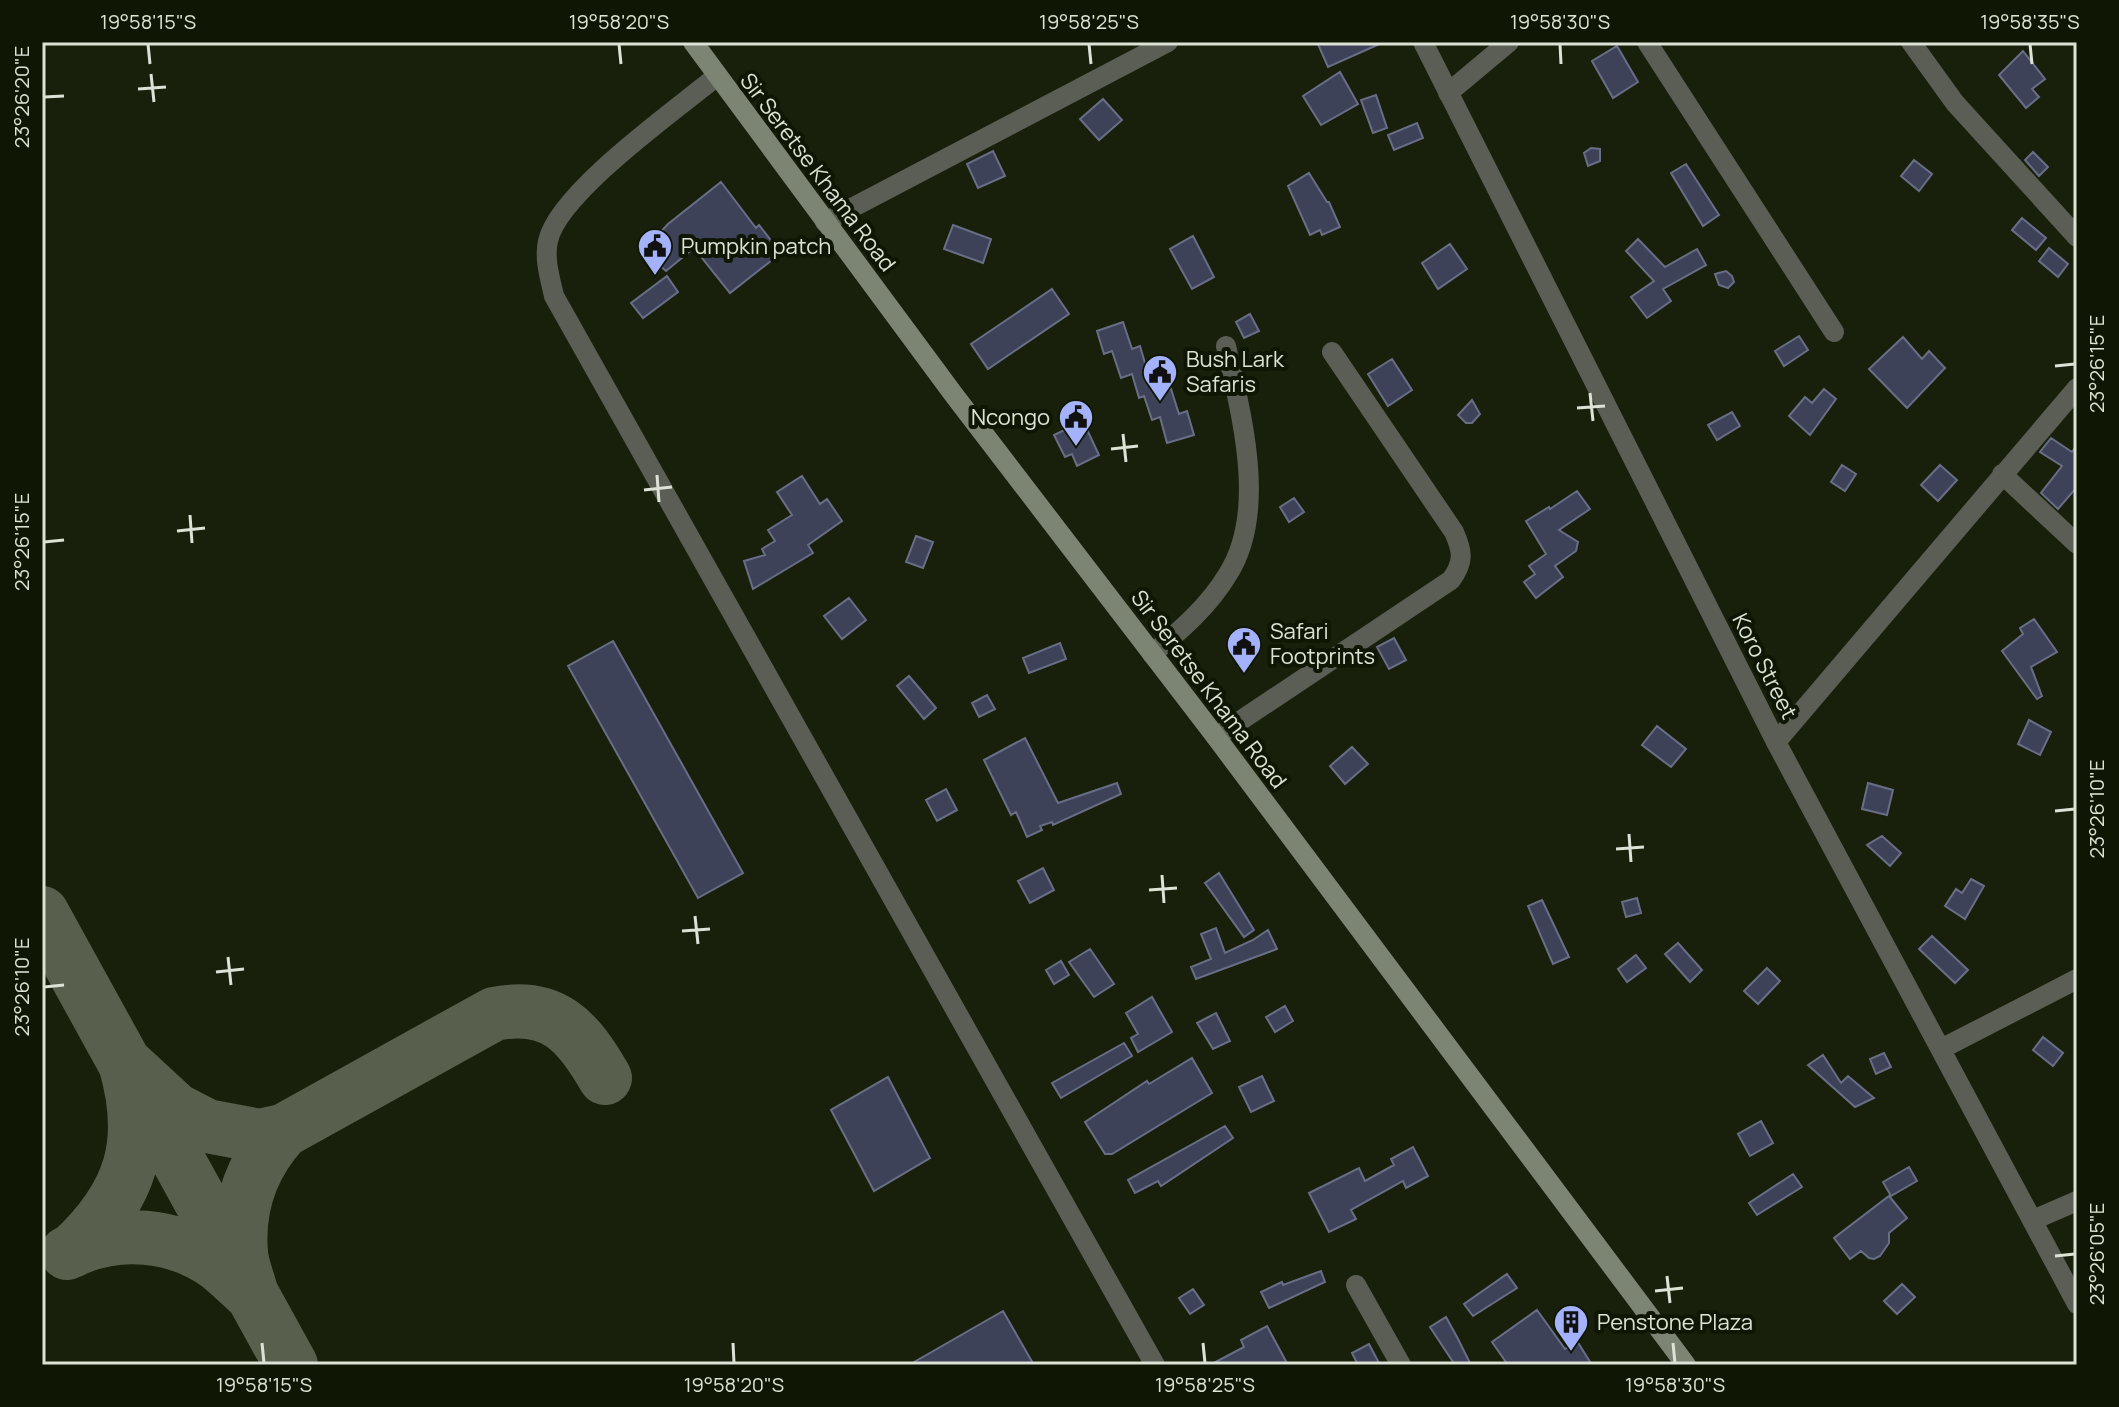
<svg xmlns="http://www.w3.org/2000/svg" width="2119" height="1407" viewBox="0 0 2119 1407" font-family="Manrope,sans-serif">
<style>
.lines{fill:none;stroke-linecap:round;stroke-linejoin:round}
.taxiway{stroke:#58604d;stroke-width:54}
.building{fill:#3d4258;stroke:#696e87;stroke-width:2}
.minor{stroke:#5a5e54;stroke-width:20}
.secondary{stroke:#7c8473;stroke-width:20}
.ticks{fill:none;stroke:#dce2d5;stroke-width:3}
.labels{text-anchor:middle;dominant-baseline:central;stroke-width:8;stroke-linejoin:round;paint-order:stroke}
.street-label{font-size:22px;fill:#dce2d5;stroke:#0f1603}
.poi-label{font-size:22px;fill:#dce2d5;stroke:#0f1603;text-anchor:start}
.neatline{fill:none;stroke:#dce2d5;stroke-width:3}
.ticks-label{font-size:20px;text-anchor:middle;fill:#dce2d5}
</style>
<rect width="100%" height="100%" fill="#18200b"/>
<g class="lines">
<path class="taxiway" d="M42,913L291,1365
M72,1251C132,1195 148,1142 125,1063L176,1110L207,1126L260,1136L283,1131L494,1014C553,1002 578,1031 605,1078
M67,1253C116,1228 176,1233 220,1266C231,1275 242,1286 252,1295C249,1282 242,1267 241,1253C237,1206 252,1165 283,1131"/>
</g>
<path class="building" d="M1317,42H1384L1328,67Z
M1617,46L1638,82L1613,98L1592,61Z
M2023,51L2045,79L2032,89L2039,97L2026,108L1999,75Z
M1340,72L1358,104L1321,125L1303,96Z
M1376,95L1387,128L1373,133L1361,100Z
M1103,99L1122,120L1099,140L1080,119Z
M1417,123L1423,138L1394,150L1388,135Z
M1591,148L1600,149V161L1588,166L1584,153Z
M993,151L1005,176L978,188L967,164Z
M2033,152L2048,167L2039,176L2025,160Z
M1914,160L1932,174L1919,191L1901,176Z
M1686,164L1719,215L1703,226L1671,173Z
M1309,173L1327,202H1329L1340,227L1322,235L1320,230L1310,235L1288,186Z
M721,182L756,228L759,225L781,253L730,293L694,248L666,271L643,251L668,224Z
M2022,218L2046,238L2036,250L2012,230Z
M953,225L991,239L983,263L944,249Z
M1193,236L1214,277L1192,289L1170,249Z
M1638,239L1665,267L1697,249L1706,265L1663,289L1671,301L1647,318L1631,297L1654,281L1626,251Z
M1450,244L1467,269L1438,289L1422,263Z
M2049,248L2068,264L2058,277L2039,261Z
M1726,271L1732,276L1734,282L1728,288L1719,285L1715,274Z
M667,276L678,292L643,318L631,303Z
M1052,289L1069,314L988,369L971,344Z
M1250,314L1259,331L1244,338L1236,322Z
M1123,322L1132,349L1140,346L1147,370L1158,367L1166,390L1171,389L1179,414L1187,411L1194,435L1167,443L1160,417L1152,420L1144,396L1139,398L1132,374L1121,378L1112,351L1104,354L1097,331Z
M1799,336L1808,350L1784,366L1775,351Z
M1903,337L1922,359L1929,351L1945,368L1907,408L1869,369Z
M1392,359L1412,390L1388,406L1368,374Z
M1824,389L1836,399L1810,435L1789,416L1805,397L1812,403Z
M1472,400L1480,414L1472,423H1466L1458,415Z
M1732,412L1740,426L1717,440L1708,425Z
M1083,421L1099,455L1077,466L1072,454L1065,457L1054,435Z
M2051,438L2072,452L2077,445V487L2058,509L2041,493L2062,466L2040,452Z
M1842,465L1856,474L1845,491L1831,482Z
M1940,465L1957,480L1938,501L1921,485Z
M802,476L820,504L827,499L842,521L808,545L813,553L753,589L744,561L765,555L762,549L775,541L768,530L792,515L777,492Z
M1577,491L1590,509L1559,530L1578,542L1576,551L1555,566L1563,577L1536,598L1524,582L1535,574L1529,566L1546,554L1526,521L1549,507L1550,509Z
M1294,498L1304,512L1289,522L1280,507Z
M916,536L933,542L923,568L906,562Z
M849,598L866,620L842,639L824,616Z
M2034,619L2057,652L2031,667L2042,696L2037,699L2002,651L2023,634L2020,628Z
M1394,638L1406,660L1389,669L1377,647Z
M613,641L743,873L698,898L568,666Z
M1060,643L1066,659L1029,673L1023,658Z
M909,676L936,708L924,719L897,686Z
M987,695L995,709L979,717L972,703Z
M2029,720L2051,732L2040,755L2018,744Z
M1657,726L1686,749L1671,767L1642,745Z
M1025,738L1058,803L1117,783L1121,794L1053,825L1052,822L1040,826L1042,830L1027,837L1016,812L1011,815L984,760Z
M1352,747L1368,764L1345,784L1330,766Z
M1868,783L1893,790L1887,815L1862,809Z
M946,789L957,810L937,821L926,800Z
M1882,836L1901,853L1890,866L1867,845Z
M1043,868L1054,890L1030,903L1018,881Z
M1219,873L1254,930L1244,937L1205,883Z
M1971,879L1984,886L1965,919L1945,906L1956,889L1962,893Z
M1637,898L1641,913L1626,917L1622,902Z
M1542,900L1569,957L1553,964L1528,906Z
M1216,928L1225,953L1253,940L1268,930L1277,949L1196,979L1191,967L1211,959L1201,934Z
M1932,936L1968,970L1955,983L1919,949Z
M1678,943L1702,970L1690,982L1665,954Z
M1090,949L1114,984L1094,997L1069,962Z
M1636,955L1646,968L1627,982L1618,969Z
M1061,961L1069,975L1054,984L1046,970Z
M1767,968L1780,981L1758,1004L1744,991Z
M1152,997L1172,1032L1138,1052L1131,1038L1138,1034L1126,1013Z
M1285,1006L1293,1021L1275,1032L1266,1017Z
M1216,1013L1230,1041L1213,1049L1197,1023Z
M2043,1037L2063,1053L2053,1066L2033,1050Z
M1124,1043L1132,1056L1061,1098L1052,1083Z
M1884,1053L1891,1067L1876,1074L1870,1059Z
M1823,1055L1841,1083L1848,1076L1874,1098L1855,1107L1808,1065Z
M1192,1058L1212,1093L1112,1154H1105L1085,1122L1147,1081L1149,1084Z
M1262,1076L1274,1101L1251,1112L1239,1087Z
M888,1077L930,1158L874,1191L831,1110Z
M1761,1121L1773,1143L1750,1156L1738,1134Z
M1225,1126L1233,1138L1161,1186L1158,1181L1135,1193L1128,1180Z
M1413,1147L1428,1176L1406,1188L1403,1181L1351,1210L1356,1219L1329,1232L1309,1193L1359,1168L1365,1181L1394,1165L1391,1159Z
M1909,1167L1917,1181L1891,1196L1883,1182Z
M1793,1174L1802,1187L1757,1215L1749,1203Z
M1889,1196L1907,1218L1889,1233V1243L1880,1256L1874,1259L1869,1258L1861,1251L1850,1259L1834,1238Z
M1321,1271L1325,1282L1269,1308L1261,1292L1282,1282L1283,1285Z
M1507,1274L1517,1288L1473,1316L1464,1304Z
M1902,1284L1915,1297L1897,1314L1884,1301Z
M1193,1289L1204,1305L1190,1314L1179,1298Z
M1537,1310L1565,1349L1577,1341L1592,1365H1508L1492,1342Z
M1003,1311L1034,1365H909Z
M1446,1317L1457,1337L1471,1365H1455L1430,1327Z
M1267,1326L1288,1365H1210L1244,1347L1241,1340Z
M1369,1344L1380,1365H1358L1352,1353Z"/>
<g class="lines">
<path class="minor" d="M1423,42L1776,742L2077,1304
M1647,42L1834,332
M1911,42L1955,103L2077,237
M717,76C677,109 558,193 548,241C544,259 550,278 554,296L1155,1365
M1448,93L1509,42
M825,222L1168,42
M2002,474L2077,544
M1152,654C1181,630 1209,606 1228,574C1268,511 1241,414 1226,346
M1216,737L1451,580C1464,562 1463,552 1454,532L1332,352
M1776,742L2077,388
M1941,1049L2077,979
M2033,1220L2077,1201
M1356,1285L1401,1365"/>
<path class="secondary" d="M693,42L954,395L1216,737L1686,1365"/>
</g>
<path class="ticks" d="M148,44L150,64M619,44L621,64M1089,44L1091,64M1560,44L1561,64M2030,44L2032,64M151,74L154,102M138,89L166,87M44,97L64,96M2055,366L2075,364M1590,393L1593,421M1577,408L1605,406M1123,434L1126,462M1111,449L1138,446M657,475L659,502M644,490L672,487M190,515L192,543M177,531L205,528M44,542L64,540M2055,811L2075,809M1629,834L1631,862M1616,849L1644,847M1162,875L1164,903M1149,890L1177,888M695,916L698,944M682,931L710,929M228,957L231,985M216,972L244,969M44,987L64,985M2055,1256L2075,1254M1667,1276L1670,1303M1655,1291L1683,1288M262,1343L264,1363M733,1343L734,1363M1203,1343L1205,1363M1673,1343L1675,1363"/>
<defs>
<g id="civic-pin" transform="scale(1.8)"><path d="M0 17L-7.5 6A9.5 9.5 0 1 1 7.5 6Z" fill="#a4b2fc" stroke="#0f1603"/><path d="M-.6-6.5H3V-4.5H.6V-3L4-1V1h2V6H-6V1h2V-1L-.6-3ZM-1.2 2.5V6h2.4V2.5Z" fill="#111"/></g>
<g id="building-pin" transform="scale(1.8)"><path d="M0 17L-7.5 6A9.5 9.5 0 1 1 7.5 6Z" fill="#a4b2fc" stroke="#0f1603"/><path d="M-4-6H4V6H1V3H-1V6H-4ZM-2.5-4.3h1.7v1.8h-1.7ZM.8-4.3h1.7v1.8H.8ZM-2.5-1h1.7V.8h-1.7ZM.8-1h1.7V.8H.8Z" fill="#111"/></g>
</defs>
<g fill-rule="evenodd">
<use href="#civic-pin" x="655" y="246"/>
<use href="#civic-pin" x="1160" y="372"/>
<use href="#civic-pin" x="1076" y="417"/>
<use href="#civic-pin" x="1244" y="644"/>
<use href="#building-pin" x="1571" y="1322"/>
</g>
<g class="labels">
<g class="street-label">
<text transform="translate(818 172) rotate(53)">Sir Seretse Khama Road</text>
<text transform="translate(1765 666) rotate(63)">Koro Street</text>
<text transform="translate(1209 689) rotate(53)">Sir Seretse Khama Road</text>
</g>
<g class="poi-label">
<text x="681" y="246">Pumpkin patch</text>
<text x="1186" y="359">Bush Lark<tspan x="1186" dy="25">Safaris</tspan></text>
<text x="1050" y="417" text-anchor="end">Ncongo</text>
<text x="1270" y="631">Safari<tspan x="1270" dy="25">Footprints</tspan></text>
<text x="1597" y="1322">Penstone Plaza</text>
</g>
</g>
<rect width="2119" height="1407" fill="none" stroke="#0f1603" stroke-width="88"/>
<rect x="44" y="44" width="2031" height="1319" class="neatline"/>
<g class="ticks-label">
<text x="148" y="29">19°58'15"S</text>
<text x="619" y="29">19°58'20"S</text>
<text x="1089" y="29">19°58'25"S</text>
<text x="1560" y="29">19°58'30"S</text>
<text x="2030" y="29">19°58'35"S</text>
<text transform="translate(22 97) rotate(-90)" y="7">23°26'20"E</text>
<text transform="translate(2097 364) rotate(-90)" y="7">23°26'15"E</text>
<text transform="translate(22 542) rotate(-90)" y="7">23°26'15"E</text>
<text transform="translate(2097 809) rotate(-90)" y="7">23°26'10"E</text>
<text transform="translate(22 987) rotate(-90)" y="7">23°26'10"E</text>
<text transform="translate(2097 1254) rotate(-90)" y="7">23°26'05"E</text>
<text x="264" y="1392">19°58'15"S</text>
<text x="734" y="1392">19°58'20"S</text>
<text x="1205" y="1392">19°58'25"S</text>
<text x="1675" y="1392">19°58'30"S</text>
</g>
</svg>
